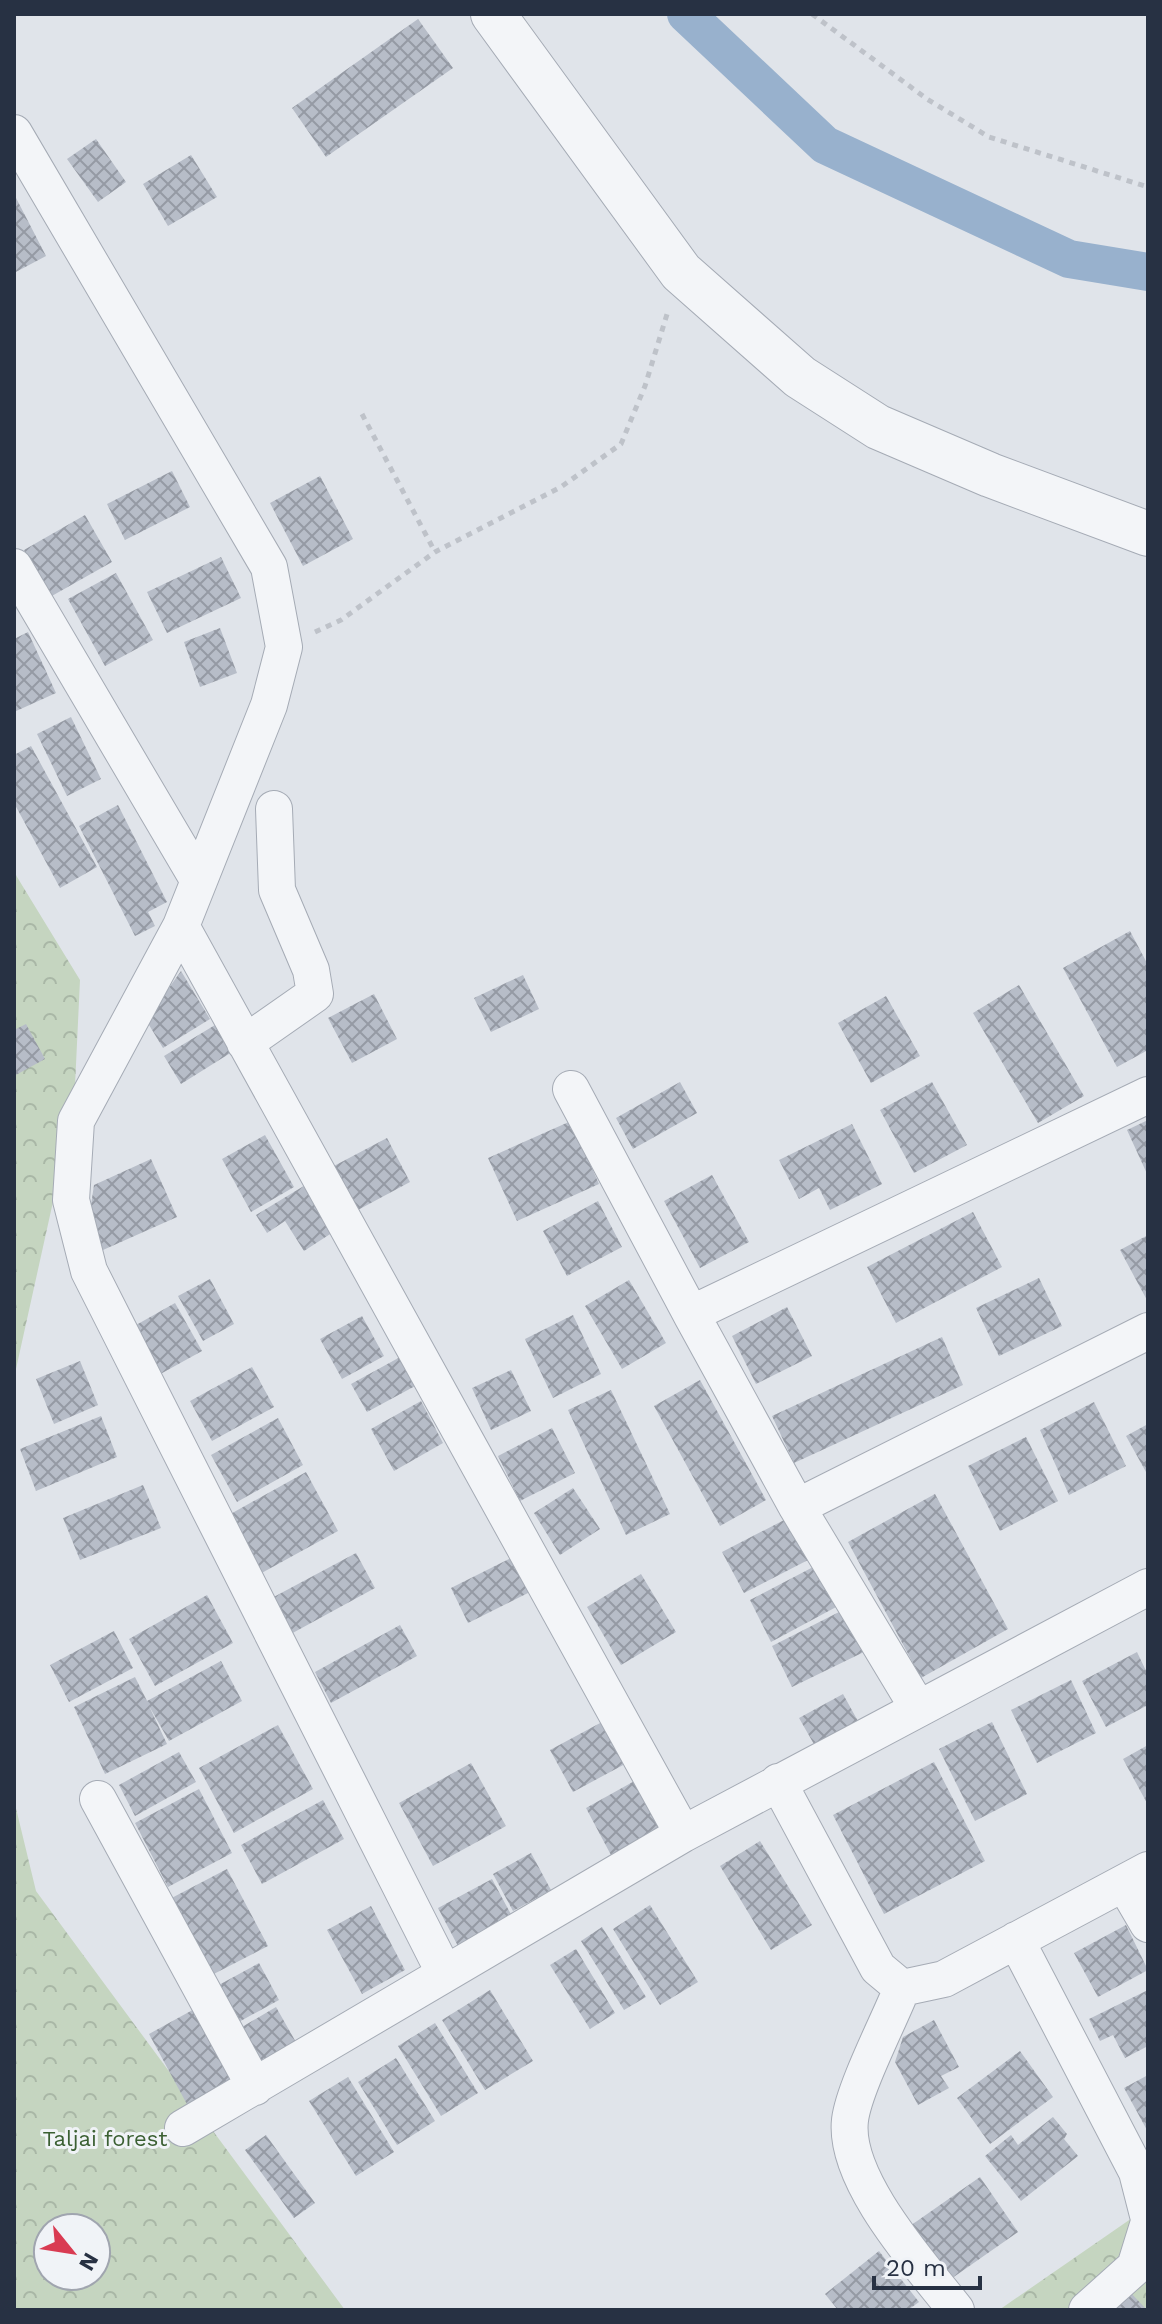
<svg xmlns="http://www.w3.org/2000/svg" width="1162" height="2324" viewBox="0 0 1162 2324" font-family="'Work Sans',sans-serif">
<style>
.forest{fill:url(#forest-crowns);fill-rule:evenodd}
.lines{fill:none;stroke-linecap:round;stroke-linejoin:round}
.canal{stroke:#98b1cd;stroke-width:38}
.building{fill:url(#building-cross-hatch)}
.minor-casing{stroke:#a5abb5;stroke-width:38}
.tertiary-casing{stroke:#a5abb5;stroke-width:46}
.path{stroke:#bec2c9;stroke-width:5;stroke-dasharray:6 6;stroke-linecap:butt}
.minor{stroke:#f3f5f8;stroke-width:36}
.tertiary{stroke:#f3f5f8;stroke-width:44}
.labels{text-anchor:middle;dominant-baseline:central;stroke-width:6;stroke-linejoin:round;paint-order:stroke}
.park-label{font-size:22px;fill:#3b6033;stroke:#f0f3f7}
</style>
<defs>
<pattern id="forest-crowns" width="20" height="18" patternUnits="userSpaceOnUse" patternTransform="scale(2)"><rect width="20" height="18" fill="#c5d5c0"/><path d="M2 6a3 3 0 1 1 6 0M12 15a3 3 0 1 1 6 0" fill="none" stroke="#a9b7a6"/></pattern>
<pattern id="building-cross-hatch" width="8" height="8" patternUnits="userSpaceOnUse" patternTransform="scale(2)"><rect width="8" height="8" fill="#b7bdc8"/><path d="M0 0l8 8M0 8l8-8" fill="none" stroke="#959aa4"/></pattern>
</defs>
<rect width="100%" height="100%" fill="#e0e4ea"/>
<path class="forest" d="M14,872L80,980L74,1107L14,1378Z
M14,1800L36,1891L345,2310H14ZM48,2228H96V2276H48Z
M1148,2207V2310H999Z"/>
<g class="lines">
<path class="canal" d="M686,14L825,145L1069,259L1148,272"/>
</g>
<path class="building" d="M418,19L453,68L326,157L292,108Z
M96,139L126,182L98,202L67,159Z
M191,155L217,197L168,226L143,184Z
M14,194L46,256L14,273Z
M172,471L190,507L125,540L107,504Z
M320,476L353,539L303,566L270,503Z
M85,515L112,562L50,597L24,550Z
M221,557L241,598L167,633L147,592Z
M116,573L153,640L105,666L68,599Z
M220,628L237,673L200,687L184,642Z
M28,632L56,693L14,712V639Z
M71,717L101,779L67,796L37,734Z
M31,746L97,867L60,888L14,803V755Z
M118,805L167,902L148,912L155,926L135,936L79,826Z
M1130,931L1148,965V1050L1117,1067L1063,968Z
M181,971L210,1019L163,1048L146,1020Z
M523,975L539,1009L491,1032L474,998Z
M1019,985L1084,1096L1038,1123L973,1013Z
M374,994L397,1039L352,1063L328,1018Z
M886,996L920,1056L871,1083L838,1023Z
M26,1024L45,1059L14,1076V1030Z
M215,1025L232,1052L181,1084L164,1056Z
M680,1082L697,1113L633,1149L616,1118Z
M932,1082L967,1145L914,1173L880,1110Z
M1148,1120V1176L1127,1130Z
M571,1121L599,1184L517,1221L488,1158Z
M852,1124L882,1184L830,1210L819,1188L799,1199L779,1160Z
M265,1135L294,1187L251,1212L222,1159Z
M387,1138L410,1182L356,1211L332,1167Z
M151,1159L177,1217L103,1250L89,1218L94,1185Z
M712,1175L749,1242L700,1268L664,1201Z
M312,1181L341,1227L304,1251L285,1221L267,1233L256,1215Z
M598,1201L622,1247L567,1276L543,1231Z
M973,1212L1002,1267L896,1323L867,1267Z
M1148,1235V1302L1120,1250Z
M1039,1278L1062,1326L999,1356L976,1308Z
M210,1279L234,1324L203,1341L178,1296Z
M629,1280L666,1343L622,1369L585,1306Z
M175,1303L202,1351L155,1377L129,1329Z
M787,1307L812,1356L756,1384L732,1336Z
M573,1315L601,1374L553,1398L525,1339Z
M362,1316L384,1356L342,1379L320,1339Z
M942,1337L963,1385L794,1463L772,1416Z
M402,1356L417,1385L367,1412L351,1384Z
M80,1361L98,1405L54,1424L36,1379Z
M252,1367L274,1407L212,1441L190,1401Z
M511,1370L531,1411L491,1430L472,1388Z
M700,1380L766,1500L720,1526L654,1406Z
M611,1390L670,1514L626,1535L568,1410Z
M421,1401L443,1443L394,1471L371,1429Z
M1094,1402L1126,1466L1069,1495L1040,1430Z
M101,1416L117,1457L36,1491L20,1449Z
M278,1418L303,1465L237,1502L211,1455Z
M1148,1424V1471L1146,1472L1126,1436Z
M552,1428L575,1473L520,1501L498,1456Z
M1026,1437L1058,1501L1000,1531L968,1466Z
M306,1472L338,1531L258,1575L227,1516Z
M143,1485L161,1528L80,1560L63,1518Z
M573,1488L600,1529L560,1555L534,1513Z
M935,1494L1008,1629L921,1678L848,1542Z
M788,1518L808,1560L744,1593L722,1552Z
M356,1553L375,1588L289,1635L270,1599Z
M513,1557L530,1592L468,1623L451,1588Z
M817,1565L838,1606L771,1642L750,1600Z
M641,1574L676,1632L621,1665L587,1607Z
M207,1595L233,1643L155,1686L129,1639Z
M845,1609L866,1651L792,1687L772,1646Z
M400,1625L417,1656L331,1703L315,1672Z
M114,1631L133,1668L69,1702L50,1665Z
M1137,1652L1148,1675V1705L1106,1727L1082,1681Z
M221,1661L242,1701L169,1741L149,1706L167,1744L105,1774L74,1707L135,1677L147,1701Z
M1071,1680L1096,1733L1037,1763L1011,1710Z
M843,1694L859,1723L815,1746L799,1718Z
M602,1722L625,1764L573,1792L550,1750Z
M992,1722L1027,1794L975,1821L939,1749Z
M278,1725L313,1789L234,1833L199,1768Z
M1148,1745V1805L1123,1759Z
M179,1752L196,1782L135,1816L119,1785Z
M934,1762L985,1861L884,1914L833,1815Z
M471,1763L506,1826L433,1866L399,1803Z
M638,1779L664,1828L612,1857L586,1808Z
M199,1789L232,1853L168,1887L135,1823Z
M323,1800L344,1839L262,1884L241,1845Z
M760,1841L812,1925L771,1950L720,1866Z
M531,1853L551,1890L513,1911L493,1874Z
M227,1869L268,1946L204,1979L164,1902Z
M492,1879L513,1918L459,1948L438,1908Z
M650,1905L698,1982L660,2005L613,1929Z
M371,1906L405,1970L362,1994L327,1930Z
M1126,1925L1148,1970L1098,1997L1074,1953Z
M602,1927L646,1997L624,2010L581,1941Z
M576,1949L615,2013L590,2029L550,1965Z
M259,1963L279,2000L237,2023L217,1986Z
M490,1990L533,2061L485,2090L442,2020Z
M1148,1990V2046L1125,2058L1113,2035L1100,2041L1089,2019Z
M198,2007L238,2080L189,2108L149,2034Z
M276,2007L301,2051L259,2074L235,2031Z
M934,2020L959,2067L941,2076L949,2088L918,2105L895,2062L903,2037Z
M435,2023L478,2093L441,2116L398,2046Z
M1020,2051L1053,2097L990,2144L957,2098Z
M396,2058L435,2121L397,2145L358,2082Z
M1148,2075V2132L1124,2088Z
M348,2077L394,2152L356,2176L309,2101Z
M1053,2117L1067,2134L1064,2139L1078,2156L1021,2201L985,2156L1011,2135L1018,2145Z
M266,2135L315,2203L294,2218L245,2150Z
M980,2177L1018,2232L948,2281L910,2226Z
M879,2251L919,2302L908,2310H838L825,2294Z
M1131,2293L1147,2310H1114Z"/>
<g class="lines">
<g class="minor-casing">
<path id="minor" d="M14,133L269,567L284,647L269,705L181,926L76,1121L71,1200L89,1271L445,1974
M14,567L199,881
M181,926L683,1834
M245,1043L315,994L311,970L277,890L274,809
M571,1089L691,1314L1148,1095
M691,1314L797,1507L918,1708
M797,1507L1148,1331
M778,1782L878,1968L902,1988
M98,1799L255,2087
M1124,1883L1148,1924
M1016,1940L1137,2172L1148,2215
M902,1988C889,2021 854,2088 850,2120C843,2180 921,2265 956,2310
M902,1988L944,1979L1148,1870
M183,2128L683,1834L1148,1587
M1087,2310L1135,2267L1148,2225"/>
</g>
<g class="tertiary-casing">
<path id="tertiary" d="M493,14L681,272L800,377L878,427L990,475L1148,534"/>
</g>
<path class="path" d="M812,14L927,99L989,137L1148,187
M362,414L435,552
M315,632L341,620L435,552L561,487L621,444L645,386L668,311"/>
<use href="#minor" class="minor"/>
<use href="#tertiary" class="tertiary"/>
</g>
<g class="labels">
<g class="park-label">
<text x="105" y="2138">Taljai forest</text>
</g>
</g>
<rect width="1162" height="2324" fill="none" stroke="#273143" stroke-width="32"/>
<g transform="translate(72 2252) rotate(120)"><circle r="38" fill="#f0f3f7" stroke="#a0a5af" stroke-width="2"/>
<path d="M0-6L14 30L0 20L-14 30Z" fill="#d93b52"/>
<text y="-12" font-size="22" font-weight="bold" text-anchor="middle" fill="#273143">N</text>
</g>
<path d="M874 2276v12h106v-12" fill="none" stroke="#273143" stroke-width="4"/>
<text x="886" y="2276" font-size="24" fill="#273143" stroke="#f0f3f7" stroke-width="6" paint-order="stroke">20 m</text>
</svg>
